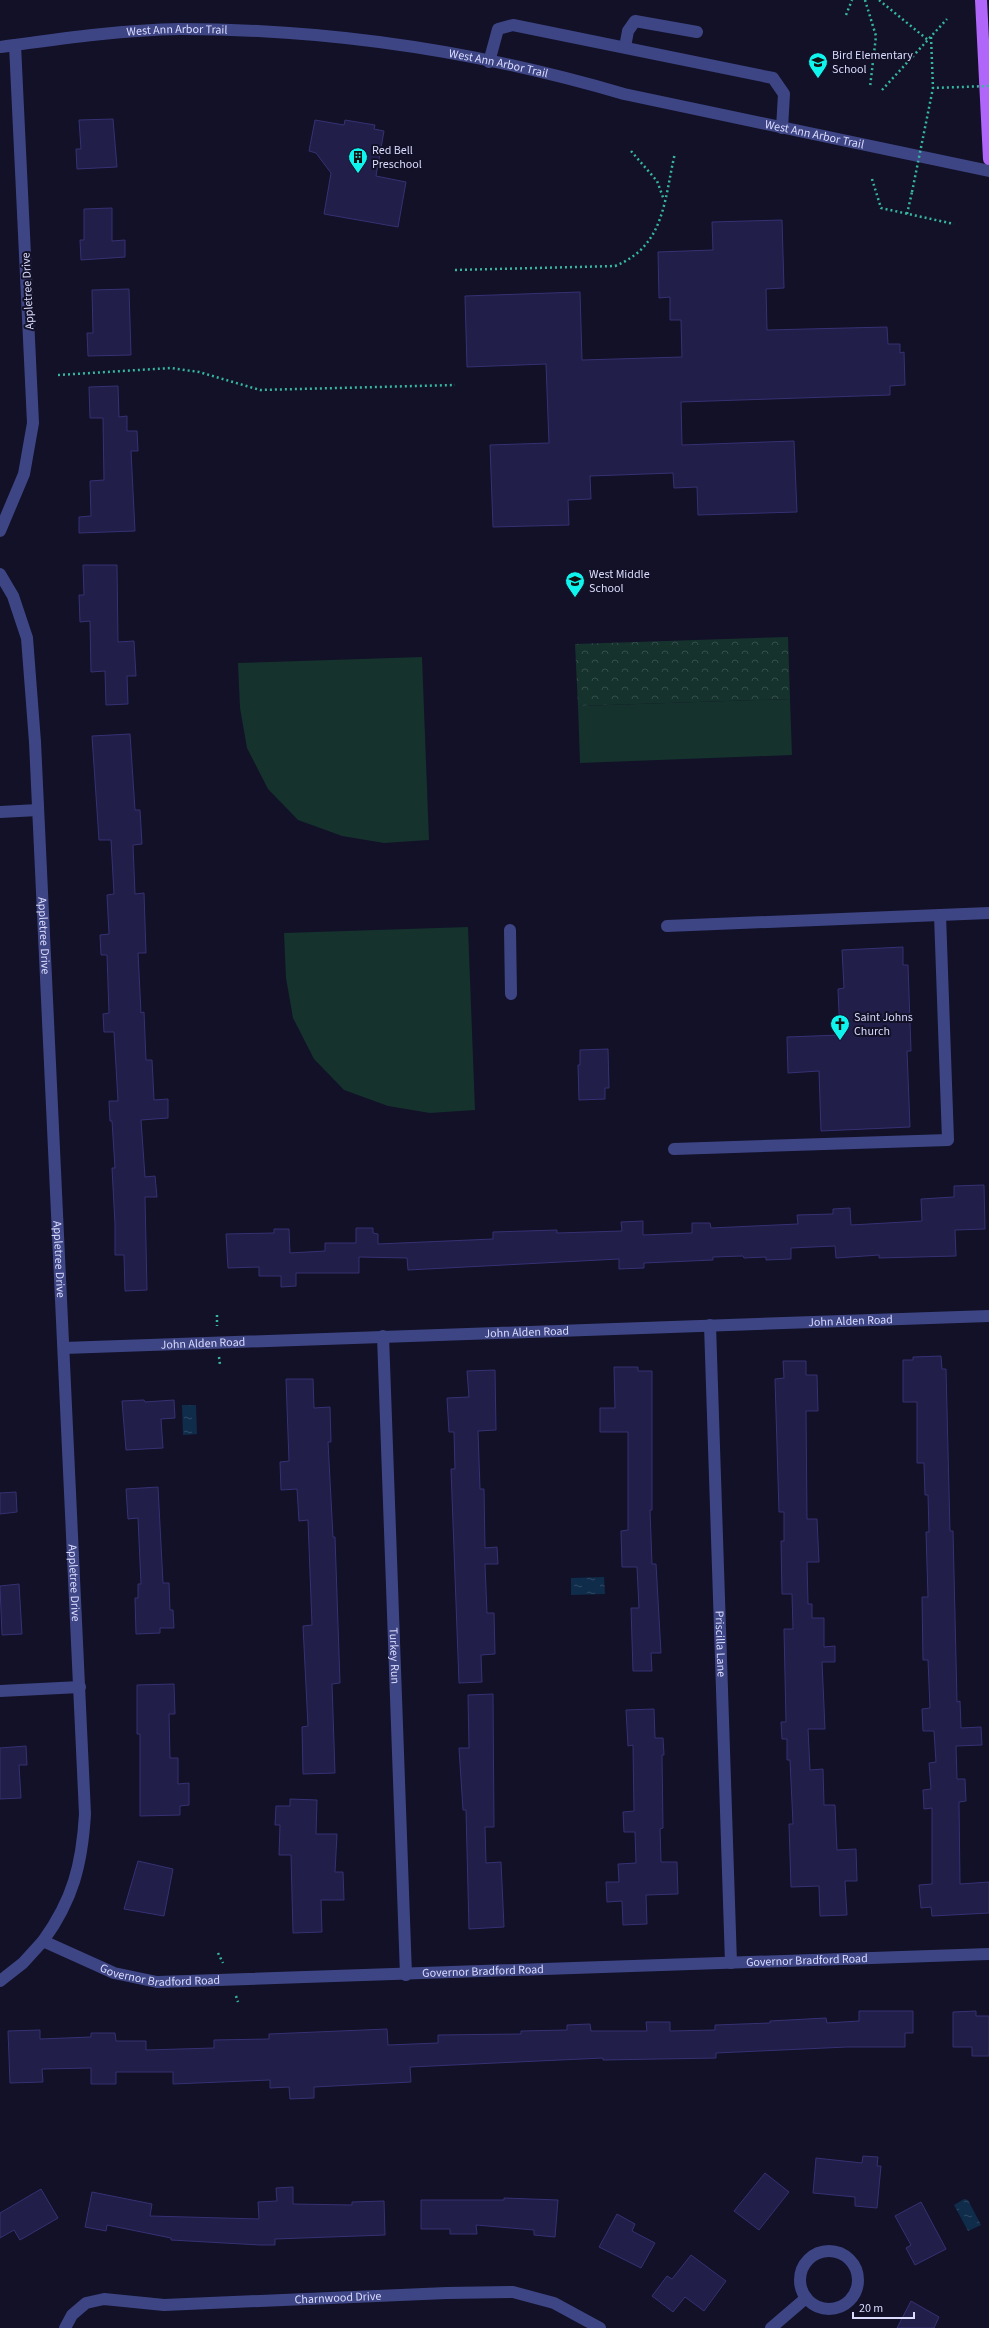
<svg xmlns="http://www.w3.org/2000/svg" width="989" height="2328" viewBox="0 0 989 2328" font-family="'Source Sans 3',sans-serif">
<style>
.forest{fill:url(#forest-crowns)}
.pitch{fill:#15322d}
.water{fill:url(#water-ripples)}
.building{fill:#211e49;stroke:#363173}
.lines{fill:none;stroke-linecap:round;stroke-linejoin:round}
.path{stroke:#36b69e;stroke-width:2.5;stroke-dasharray:2 3;stroke-linecap:butt}
.minor{stroke:#3e4585;stroke-width:12}
.major{stroke:#af66f9;stroke-width:12}
.path-bridge{stroke:#36b69e;stroke-width:2.5;stroke-dasharray:2 3;stroke-linecap:butt}
.labels{text-anchor:middle;dominant-baseline:central;stroke-width:4;stroke-linejoin:round;paint-order:stroke}
.street-label{font-size:12px;fill:#dadbfd;stroke:#121128}
.poi-label{font-size:12px;fill:#dadbfd;stroke:#121128;text-anchor:start}
</style>
<defs>
<pattern id="forest-crowns" width="20" height="18" patternUnits="userSpaceOnUse"><rect width="20" height="18" fill="#15322d"/><path d="M2 6a3 3 0 1 1 6 0M12 15a3 3 0 1 1 6 0" fill="none" stroke="#364f4c"/></pattern>
<pattern id="water-ripples" width="26" height="14" patternUnits="userSpaceOnUse"><rect width="26" height="14" fill="#0f2c4a"/><path d="M2 4q2-2 4 0t4 0M15 11q2-2 4 0t4 0" fill="none" stroke="#314a65"/></pattern>
</defs>
<rect width="100%" height="100%" fill="#121128"/>
<path class="forest" d="M788,637L790,699L578,706L575,644Z"/>
<path class="pitch" d="M422,657L429,840L384,843L342,836L298,820L268,789L247,748L240,708L238,663Z
M790,699L792,755L580,763L578,706Z
M468,927L475,1110L430,1113L388,1106L344,1090L314,1059L293,1018L286,978L284,933Z"/>
<path class="water" d="M182,1405H196L197,1434L183,1435Z
M604,1577L605,1594L571,1595V1578Z
M964,2199L968,2200L981,2225L968,2231L954,2205Z"/>
<path class="building" d="M113,119L117,167L77,169L76,149H81L79,120Z
M315,120L344,125L345,120L375,125L374,129L384,131L376,176L406,182L398,227L324,214L331,173L316,153L309,151Z
M112,208V241L125,240V257L81,260L80,240H84V209Z
M782,220L784,288L766,289L767,330L887,327L888,344H900V353L904,352L905,385L890,386V395L681,402L682,445L794,441L797,512L698,515L697,487L674,488L673,473L590,476L591,499L568,500L569,525L493,527L490,445L549,443L546,364L467,367L465,296L580,292L582,360L682,357L681,320H670V297L659,298L658,252L713,250L712,222Z
M129,289L131,355L88,356L87,333H93L92,290Z
M118,386L119,417L127,416V431H137L138,451H131L135,531L79,533V517L91,516L90,481L104,480L103,418H90L89,387Z
M83,565H117L118,642L134,641L136,676H127L128,704L106,705L105,671L91,672L90,621L80,622L79,595H84Z
M130,734L135,810H140L142,844L133,845L135,894L144,893L146,953H138L141,1013L144,1012L146,1060H152L154,1100L168,1099V1118L141,1120L145,1177L155,1176L157,1197H145L147,1290L125,1291L124,1255H115V1224L112,1168H115L112,1121H110L109,1101H118L114,1032H104L103,1014L109,1013L107,955H101L100,935L109,934L107,895L114,894L111,840H99L92,736Z
M903,947V965H908L911,1051H907L910,1127L821,1131L819,1071L788,1073L787,1037L840,1035L838,989L844,988L842,950Z
M608,1049L609,1088H605V1099L579,1100L578,1065H580V1050Z
M984,1185L985,1229L955,1230L956,1256L879,1258V1255L836,1258L835,1246L791,1248V1259L766,1260V1257L744,1258L743,1256L713,1257V1260L644,1263V1268L619,1269V1259L408,1270L407,1258L359,1257V1273H296V1286L281,1287V1276H259V1267L228,1268L226,1234L274,1233V1229H289L290,1253L325,1251V1243H356V1228H373V1233L378,1234V1244L493,1239V1232L557,1230V1233L622,1231L621,1222L643,1221V1235L692,1233V1223H710L711,1228L798,1224L797,1215L833,1214V1209L850,1208L851,1225L922,1221L921,1199L954,1197V1186Z
M941,1356L942,1369H946L950,1531H953L957,1702L960,1701L961,1728L981,1727L982,1745L956,1746L957,1779H965L966,1801L959,1802L960,1884L989,1882V1913L932,1916L931,1907L921,1908L919,1885L932,1884V1808L924,1809L923,1790L931,1789L929,1763L936,1762L934,1731H923L922,1709L930,1708L928,1660H923L922,1597H928L926,1532H929L928,1495H925L924,1463H917V1402H903V1360H913V1357Z
M783,1361H806V1375H817L818,1411H806L807,1519H817L819,1562H807L808,1604H812V1618H824V1647L835,1646V1662H822L825,1729H808L810,1770L823,1769L824,1805H835L837,1850L856,1849L857,1881H845L847,1915L820,1916L819,1886L791,1887L789,1824H793L790,1760H787V1739H782L781,1722H786L784,1629H793L792,1594H782L781,1541H784V1512H779L775,1379L784,1378Z
M614,1367H638V1371H652V1510H650L652,1564H656L661,1653H651L652,1671H633L631,1608H639L637,1567H622L621,1531L628,1530V1432H600V1408H615Z
M495,1370L496,1430L478,1431L480,1489H484L485,1548L497,1547L498,1564H485L487,1613H494L495,1654L481,1655L482,1682L459,1683L451,1469H455L454,1432H449L447,1398L469,1397L467,1371Z
M286,1379H313L314,1408L330,1407L331,1442H328L333,1537H335L340,1683L332,1684L335,1773L303,1774L302,1727L308,1726L303,1626L312,1625L308,1520L299,1521L297,1489L281,1490L280,1462L289,1461Z
M144,1400L145,1402L174,1400L175,1418L161,1419L163,1448L126,1450L122,1401Z
M158,1487L163,1583H169L170,1610H173L174,1628H160V1633L136,1634L135,1598H138V1584H141L138,1518L128,1519L126,1489Z
M16,1492L17,1512L0,1514V1493Z
M19,1584L22,1634L2,1635L0,1586Z
M174,1684L175,1714H169L170,1758H178V1784L189,1783V1805L180,1806V1815L140,1816V1734H137V1685Z
M493,1694L494,1827H485L486,1863L501,1862L504,1927L469,1929L466,1810H463L459,1748H469L468,1695Z
M654,1709L655,1738H663L664,1755H662L663,1828L660,1829L661,1862H677L678,1894L646,1895L647,1924L623,1925L622,1901L607,1902L606,1882H619L618,1864L636,1863L635,1832H624L623,1812L634,1811L633,1745L628,1746L626,1710Z
M26,1746L27,1765H19L21,1798L0,1799V1748Z
M290,1799L317,1800L316,1834H337L335,1872H343L344,1900H321L322,1932L293,1933L291,1855H279L280,1825H275L276,1806H290Z
M138,1861L173,1869L164,1916L124,1909Z
M859,2011H913V2033H905V2047H847L716,2053V2058L603,2060V2058L410,2067L411,2082L314,2087V2098L290,2099L289,2087L270,2088V2080L173,2084V2072H116V2084H91V2068L42,2069L43,2082L10,2083L8,2031L40,2030V2039L91,2037V2033H115L116,2041H146V2050L214,2048V2040L269,2039V2034L387,2029L388,2045L438,2043V2035L521,2034V2031L567,2030V2025L590,2024L591,2031H647L646,2022H670V2031L715,2030V2025L770,2023V2021L826,2018L827,2023L859,2021Z
M976,2011V2016H989V2056H972V2047H953V2012Z
M863,2156L878,2157L877,2166H881L877,2208L855,2206V2197L813,2193L816,2158L862,2163Z
M765,2173L789,2192L759,2230L734,2211Z
M293,2187V2204L352,2205V2202L384,2201L385,2235L275,2239V2245H260L171,2240V2238L107,2225L106,2231L85,2227L92,2192L152,2204L150,2216L259,2219L258,2202L277,2201L276,2188Z
M41,2189L58,2218L20,2240L14,2230L0,2238V2213Z
M504,2198L558,2200L555,2237L534,2235V2230L476,2225L477,2234H450V2229H421V2200H504Z
M921,2202L946,2249L915,2265L906,2248L911,2245L895,2216Z
M617,2214L635,2224L632,2231L655,2243L641,2268L599,2247Z
M691,2255L726,2281L704,2311L685,2297L673,2312L652,2296L667,2276L672,2279Z
M911,2301L939,2317L934,2328H897Z"/>
<g class="lines">
<path class="path" d="M865,0L876,36L870,87
M879,0L928,40
M846,15L852,0
M931,37L933,88
M882,90L947,19
M631,151L657,181L664,200
M872,179L881,208L954,224
M907,214L912,192
M455,270L615,266C665,246 664,200 675,153
M58,375L171,368L199,372L260,390L455,385
M217,1315V1326
M219,1357L220,1365
M218,1953L223,1963
M236,1996L238,2002"/>
<g class="minor">
<path id="s1" d="M0,47C59,39 120,30 180,29C329,29 481,52 624,94L989,171"/>
<path d="M625,47L628,31L635,21L697,32"/>
<path d="M489,62L498,29L513,25L773,78L784,94L782,128"/>
<path d="M0,531L24,474L33,423L15,45"/>
<path id="s2" d="M0,574L13,596L27,638L35,742L85,1814C82,1864 73,1900 43,1941"/>
<path d="M0,812L38,810"/>
<path d="M667,926L989,913"/>
<path d="M510,930L511,994"/>
<path d="M674,1149L948,1140L940,915"/>
<path id="s3" d="M710,1325L731,1963"/>
<path id="s4" d="M383,1336L406,1975"/>
<path id="s5" d="M64,1348L989,1316"/>
<path d="M0,1691L80,1687"/>
<path id="s6" d="M0,1981L23,1963L43,1941L114,1973L157,1982L989,1954"/>
<circle cx="829" cy="2280" r="29"/>
<path id="s7" d="M65,2328L72,2315L86,2303L104,2299L164,2305L447,2293L513,2292L554,2303L600,2328"/>
<path d="M771,2328L806,2298"/>
</g>
<path class="major" d="M981,0L989,159"/>
<path class="path-bridge" d="M912,192L933,88L989,86"/>
</g>
<defs>
<g id="school-pin" transform="scale(1)"><path d="M0 17L-7.5 6A9.5 9.5 0 1 1 7.5 6Z" fill="#0ff5ee" stroke="#121128"/><path d="M0-5L7-2L0 1L-7-2ZM-4 1L0 2.5L4 1V4Q0 6-4 4Z" fill="#111"/></g>
<g id="building-pin" transform="scale(1)"><path d="M0 17L-7.5 6A9.5 9.5 0 1 1 7.5 6Z" fill="#0ff5ee" stroke="#121128"/><path d="M-4-6H4V6H1V3H-1V6H-4ZM-2.5-4.3h1.7v1.8h-1.7ZM.8-4.3h1.7v1.8H.8ZM-2.5-1h1.7V.8h-1.7ZM.8-1h1.7V.8H.8Z" fill="#111"/></g>
<g id="church-pin" transform="scale(1)"><path d="M0 17L-7.5 6A9.5 9.5 0 1 1 7.5 6Z" fill="#0ff5ee" stroke="#121128"/><path d="M-1.2-6h2.4v3.5h3.3v2.4h-3.3V6h-2.4V-.1h-3.3v-2.4h3.3Z" fill="#111"/></g>
</defs>
<g fill-rule="evenodd">
<use href="#school-pin" x="818" y="62"/>
<use href="#building-pin" x="358" y="157"/>
<use href="#school-pin" x="575" y="581"/>
<use href="#church-pin" x="840" y="1024"/>
</g>
<g class="labels">
<g class="street-label">
<text stroke="none"><textPath href="#s1" startOffset="178">West Ann Arbor Trail</textPath></text>
<text stroke="none"><textPath href="#s1" startOffset="502">West Ann Arbor Trail</textPath></text>
<text stroke="none"><textPath href="#s1" startOffset="826">West Ann Arbor Trail</textPath></text>
<text transform="translate(28 291) rotate(-93)">Appletree Drive</text>
<text stroke="none"><textPath href="#s2" startOffset="368">Appletree Drive</textPath></text>
<text stroke="none"><textPath href="#s2" startOffset="692">Appletree Drive</textPath></text>
<text stroke="none"><textPath href="#s5" startOffset="787">John Alden Road</textPath></text>
<text stroke="none"><textPath href="#s5" startOffset="463">John Alden Road</textPath></text>
<text stroke="none"><textPath href="#s5" startOffset="139">John Alden Road</textPath></text>
<text stroke="none"><textPath href="#s2" startOffset="1016">Appletree Drive</textPath></text>
<text stroke="none"><textPath href="#s3" startOffset="319">Priscilla Lane</textPath></text>
<text stroke="none"><textPath href="#s4" startOffset="320">Turkey Run</textPath></text>
<text stroke="none"><textPath href="#s6" startOffset="831">Governor Bradford Road</textPath></text>
<text stroke="none"><textPath href="#s6" startOffset="507">Governor Bradford Road</textPath></text>
<text stroke="none"><textPath href="#s6" startOffset="183">Governor Bradford Road</textPath></text>
<text stroke="none"><textPath href="#s7" startOffset="286">Charnwood Drive</textPath></text>
</g>
<g class="poi-label">
<text x="832" y="55">Bird Elementary<tspan x="832" dy="14">School</tspan></text>
<text x="372" y="150">Red Bell<tspan x="372" dy="14">Preschool</tspan></text>
<text x="589" y="574">West Middle<tspan x="589" dy="14">School</tspan></text>
<text x="854" y="1017">Saint Johns<tspan x="854" dy="14">Church</tspan></text>
</g>
</g>
<path d="M853 2312v6h61v-6" fill="none" stroke="#dadbfd" stroke-width="2"/>
<text x="859" y="2312" font-size="12" fill="#dadbfd" stroke="#121128" stroke-width="3" paint-order="stroke">20 m</text>
</svg>
